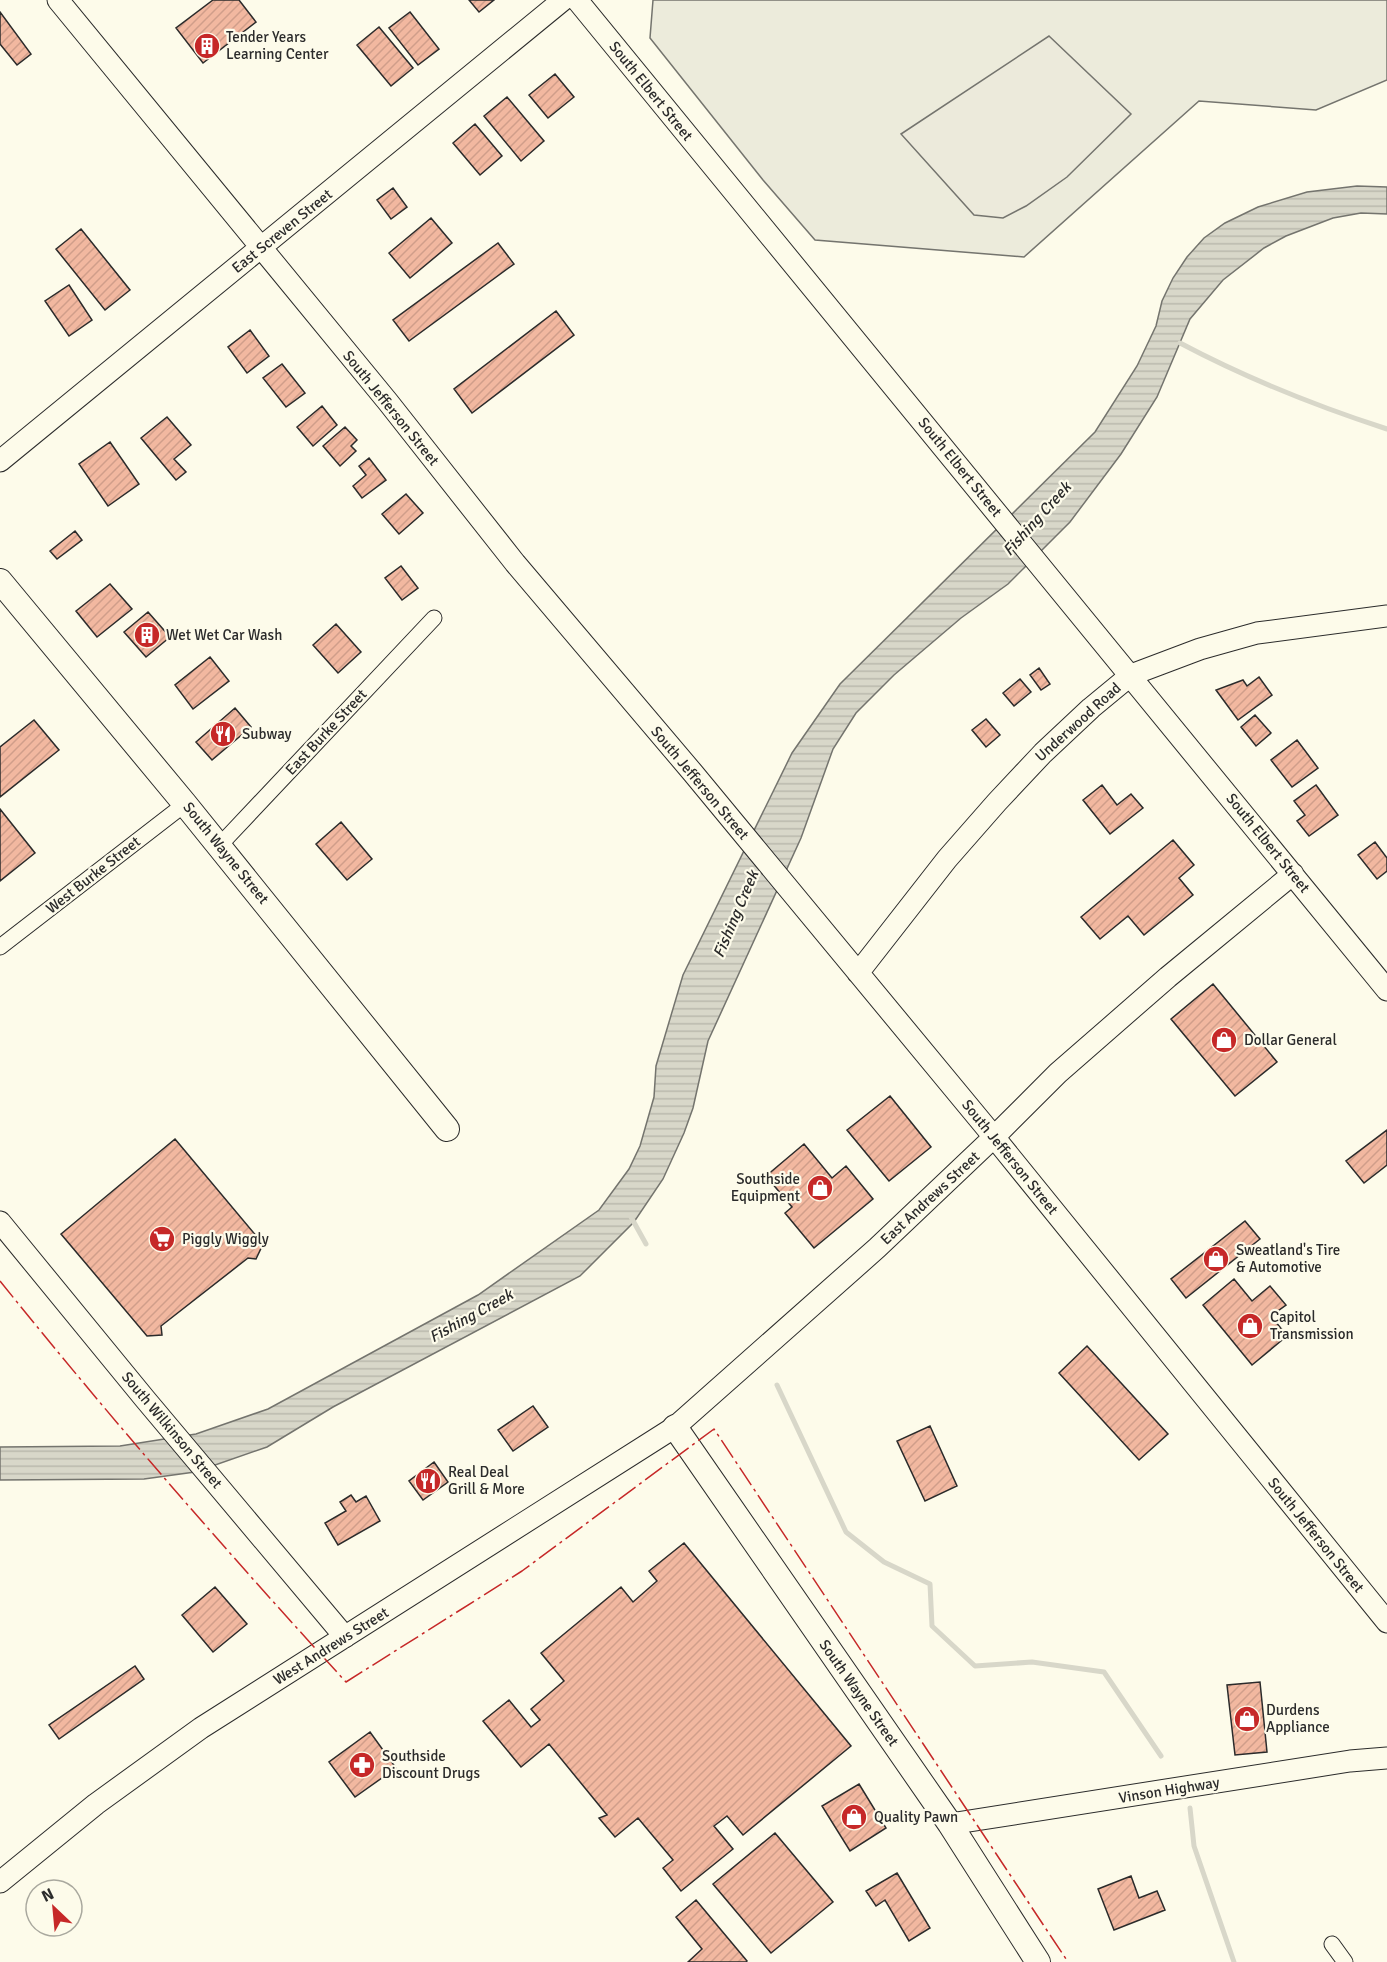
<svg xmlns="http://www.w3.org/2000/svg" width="1387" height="1962" viewBox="0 0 1387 1962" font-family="Signika,sans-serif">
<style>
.pitch{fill:#ecebdb;stroke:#74746e;stroke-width:1.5}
.parking{fill:#eceadb;stroke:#74746e;stroke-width:1.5}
.water{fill:url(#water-rules);stroke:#74746e;stroke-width:1.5}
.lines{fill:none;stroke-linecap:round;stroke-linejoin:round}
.stream{stroke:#d8d7c9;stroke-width:5}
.building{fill:url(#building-hatch);stroke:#2b2b2b;stroke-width:1.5}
.street-casing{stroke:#2b2b2b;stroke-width:17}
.secondary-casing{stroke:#2b2b2b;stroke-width:23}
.primary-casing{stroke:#2b2b2b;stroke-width:26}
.street{stroke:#fdfbea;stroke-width:15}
.secondary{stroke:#fdfbea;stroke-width:21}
.primary{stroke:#fdfbea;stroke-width:24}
.power{stroke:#c62828;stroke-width:1.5;stroke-dasharray:21 4.5 3 4.5;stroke-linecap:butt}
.labels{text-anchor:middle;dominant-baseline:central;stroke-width:4.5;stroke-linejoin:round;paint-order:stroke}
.poi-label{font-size:15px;fill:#2b2b2b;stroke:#fdfbea;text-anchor:start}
.street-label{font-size:15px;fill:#2b2b2b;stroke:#fdfbea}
.water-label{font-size:16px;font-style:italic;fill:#2b2b2b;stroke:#fdfbea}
</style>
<defs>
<pattern id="water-rules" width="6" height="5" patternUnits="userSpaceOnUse" patternTransform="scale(1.5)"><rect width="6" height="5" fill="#d8d7c9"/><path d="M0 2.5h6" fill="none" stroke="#bab9ad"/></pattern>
<pattern id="building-hatch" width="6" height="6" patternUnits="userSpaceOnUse" patternTransform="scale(1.5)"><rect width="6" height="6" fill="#f2b8a0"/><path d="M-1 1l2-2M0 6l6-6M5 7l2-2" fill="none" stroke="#d09e8a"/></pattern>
</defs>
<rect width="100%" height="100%" fill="#fdfbea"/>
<path class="pitch" d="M653,0H1387V80L1316,110L1199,101L1024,257L815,240L763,180L650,38Z"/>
<path class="parking" d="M1049,36L1131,114L1067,177L1026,206L1003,218L974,215L901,134Z"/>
<path class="water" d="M1357,186L1387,187V214L1361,213L1333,218L1286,236L1264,248L1223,280L1190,319L1157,397L1121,454L1070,522L1008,584L961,618L894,675L856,713L833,749L801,838L708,1041L693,1108L684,1133L663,1179L634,1222L580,1276L333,1407L267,1447L195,1472L144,1479L0,1480V1447L120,1446L196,1434L268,1409L478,1295L599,1210L629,1169L640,1146L654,1097L656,1066L683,975L792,753L840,684L1095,432L1137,366L1156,326L1162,301L1173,278L1187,257L1204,238L1225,223L1258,207L1307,192Z"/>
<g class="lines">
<path class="stream" d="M1180,343C1246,378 1316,406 1387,429
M631,1217L646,1244
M777,1385L846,1532L884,1562L930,1584L932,1626L975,1666L1032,1662L1104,1672L1161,1756
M1190,1808L1194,1846L1234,1962"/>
</g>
<path class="building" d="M213,0H239L256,22L203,63L176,28Z
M469,0H494L479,12Z
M0,12L31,54L17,65L0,44Z
M410,12L439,49L418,65L389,28Z
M379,27L413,68L391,86L357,45Z
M555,74L574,97L548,118L529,95Z
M507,97L544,141L521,161L484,116Z
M475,124L502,156L480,175L453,143Z
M393,188L407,207L391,219L377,200Z
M431,218L452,243L410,278L389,253Z
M81,229L130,290L105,310L56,249Z
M498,243L514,264L409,341L393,320Z
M69,285L92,320L69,336L45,301Z
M556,311L574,335L472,413L454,389Z
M250,330L269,356L247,373L228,347Z
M282,364L305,393L286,407L263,378Z
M322,406L337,425L313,446L297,427Z
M167,417L191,445L174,459L186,472L176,480L141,438Z
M345,427L357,440L351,446L356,451L340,466L323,446Z
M110,442L139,484L108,506L79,464Z
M369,458L386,480L362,498L353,486L366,475L359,466Z
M406,494L423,513L399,534L382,514Z
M75,531L82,540L57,559L50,551Z
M401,566L418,588L402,600L385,578Z
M110,584L132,609L97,637L76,611Z
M148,612L170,637L146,657L124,632Z
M336,624L361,652L338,673L313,645Z
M210,657L229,681L193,709L175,685Z
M1039,668L1050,684L1041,690L1030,675Z
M1259,677L1272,695L1238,720L1216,690L1243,680L1247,686Z
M1020,679L1031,692L1014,706L1003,693Z
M235,708L251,727L212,760L196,742Z
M1255,715L1271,733L1256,746L1241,727Z
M986,719L1000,735L986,747L972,730Z
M34,720L59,750L0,797V747Z
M1297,740L1318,768L1292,787L1271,760Z
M1102,785L1117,805L1131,794L1143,808L1110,834L1083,800Z
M1316,785L1338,815L1309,836L1297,821L1305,815L1294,801Z
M0,809L35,853L0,881Z
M341,822L372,859L347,880L316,844Z
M1173,840L1194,865L1179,878L1193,895L1144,935L1128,916L1100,939L1081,917Z
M1375,842L1387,858V871L1377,879L1358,855Z
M1213,984L1277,1062L1235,1096L1171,1019Z
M890,1096L931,1147L889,1181L847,1130Z
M1387,1130V1165L1364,1183L1346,1161Z
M175,1139L263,1244L256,1259L248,1258L161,1326L162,1335L147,1336L61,1234Z
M804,1144L832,1178L846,1166L873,1199L814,1248L785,1213L792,1207L766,1176Z
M1245,1221L1260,1239L1186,1298L1171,1279Z
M1234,1279L1252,1301L1270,1286L1286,1305L1271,1316L1287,1336L1252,1365L1203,1305Z
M1087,1346L1168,1434L1139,1460L1059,1373Z
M533,1406L548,1427L513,1451L498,1430Z
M930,1426L957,1486L925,1501L897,1441Z
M434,1462L448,1482L423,1500L409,1481Z
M351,1495L356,1502L366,1496L380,1521L338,1545L325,1523L346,1511L340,1502Z
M684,1543L851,1746L743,1835L727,1816L714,1826L733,1849L681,1891L663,1868L673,1860L638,1818L615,1837L599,1818L607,1815L549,1744L521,1767L483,1721L509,1700L531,1727L540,1720L531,1709L564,1681L541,1653L621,1587L633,1602L657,1581L649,1571Z
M215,1587L247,1624L213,1652L182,1615Z
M135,1666L144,1679L59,1739L49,1725Z
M1260,1682L1267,1752L1235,1755L1227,1685Z
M370,1732L396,1768L355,1797L329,1762Z
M859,1784L886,1828L850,1851L822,1806Z
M775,1833L833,1902L771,1953L713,1884Z
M897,1873L930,1928L909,1941L885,1900L876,1906L866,1891Z
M1131,1876L1139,1898L1157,1891L1165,1910L1114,1930L1098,1889Z
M696,1900L747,1961L746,1962H688L702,1949L676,1917Z"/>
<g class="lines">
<g class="street-casing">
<path id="street" d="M219,846L434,618
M0,947L185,804
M1332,1944L1345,1962"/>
</g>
<g class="secondary-casing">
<path id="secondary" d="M58,0L388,402L515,563L693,773L994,1137L1387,1622
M577,0L1387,990
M0,461L563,0
M858,973L947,859L997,802L1043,753L1091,708L1131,675L1200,649L1257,633L1387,616
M0,1222L145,1399L345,1637
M950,1824L1350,1761L1387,1758
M0,1882L96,1804L201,1728L675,1427L877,1248L994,1137L1058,1073L1168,977L1293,874"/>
</g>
<g class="primary-casing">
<path id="primary" d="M0,581L185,804L447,1129
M675,1427L950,1824L1038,1962"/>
</g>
<use href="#street" class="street"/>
<use href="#secondary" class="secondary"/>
<use href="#primary" class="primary"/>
<path class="power" d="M0,1281C111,1419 226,1551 346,1682L522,1571L714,1429L1068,1962"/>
</g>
<defs>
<g id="building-disc" transform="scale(1.35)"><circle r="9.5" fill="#c62828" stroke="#fdfbea"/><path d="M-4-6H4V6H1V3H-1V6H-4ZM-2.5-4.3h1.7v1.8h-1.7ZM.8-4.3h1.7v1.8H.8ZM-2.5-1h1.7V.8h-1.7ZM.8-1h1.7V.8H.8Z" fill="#fff"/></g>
<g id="restaurant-disc" transform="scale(1.35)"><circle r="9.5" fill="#c62828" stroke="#fdfbea"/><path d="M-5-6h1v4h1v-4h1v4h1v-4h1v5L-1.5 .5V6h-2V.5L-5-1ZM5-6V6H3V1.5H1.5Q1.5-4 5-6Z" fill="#fff"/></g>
<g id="shop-disc" transform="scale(1.35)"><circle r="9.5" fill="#c62828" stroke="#fdfbea"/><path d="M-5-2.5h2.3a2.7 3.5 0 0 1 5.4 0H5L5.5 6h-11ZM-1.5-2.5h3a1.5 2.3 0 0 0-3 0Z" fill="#fff"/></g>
<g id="supermarket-disc" transform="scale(1.35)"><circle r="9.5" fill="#c62828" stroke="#fdfbea"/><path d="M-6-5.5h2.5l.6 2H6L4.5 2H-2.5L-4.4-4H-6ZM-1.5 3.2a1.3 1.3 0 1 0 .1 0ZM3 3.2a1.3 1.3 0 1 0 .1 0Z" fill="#fff"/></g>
<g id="pharmacy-disc" transform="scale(1.35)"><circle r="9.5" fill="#c62828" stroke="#fdfbea"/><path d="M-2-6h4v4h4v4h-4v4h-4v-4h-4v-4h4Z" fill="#fff"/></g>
</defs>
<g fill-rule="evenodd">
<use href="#building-disc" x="207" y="46"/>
<use href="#building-disc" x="147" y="635"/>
<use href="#restaurant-disc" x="223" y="734"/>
<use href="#shop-disc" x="1224" y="1040"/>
<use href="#shop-disc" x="820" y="1188"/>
<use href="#supermarket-disc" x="162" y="1239"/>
<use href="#shop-disc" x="1216" y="1259"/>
<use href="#shop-disc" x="1250" y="1326"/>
<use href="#restaurant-disc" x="428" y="1481"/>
<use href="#shop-disc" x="1247" y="1719"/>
<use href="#pharmacy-disc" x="362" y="1765"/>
<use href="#shop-disc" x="854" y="1817"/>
</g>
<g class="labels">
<g class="poi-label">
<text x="226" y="37">Tender Years<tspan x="226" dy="17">Learning Center</tspan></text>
<text x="166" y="635">Wet Wet Car Wash</text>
<text x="242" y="734">Subway</text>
<text x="1244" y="1040">Dollar General</text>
<text x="800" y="1179" text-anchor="end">Southside<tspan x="800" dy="17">Equipment</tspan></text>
<text x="182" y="1239">Piggly Wiggly</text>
<text x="1236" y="1250">Sweatland's Tire<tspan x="1236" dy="17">&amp; Automotive</tspan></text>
<text x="1270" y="1317">Capitol<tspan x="1270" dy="17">Transmission</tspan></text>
<text x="448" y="1472">Real Deal<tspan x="448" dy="17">Grill &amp; More</tspan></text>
<text x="1266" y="1710">Durdens<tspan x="1266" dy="17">Appliance</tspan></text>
<text x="382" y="1756">Southside<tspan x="382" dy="17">Discount Drugs</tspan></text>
<text x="874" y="1817">Quality Pawn</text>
</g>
<g class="street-label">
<text transform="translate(651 91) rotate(51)">South Elbert Street</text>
<text transform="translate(282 231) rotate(-39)">East Screven Street</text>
<text transform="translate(391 408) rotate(51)">South Jefferson Street</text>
<text transform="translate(960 467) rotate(51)">South Elbert Street</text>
<text transform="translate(1078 722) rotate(-42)">Underwood Road</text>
<text transform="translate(326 732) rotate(-47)">East Burke Street</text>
<text transform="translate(700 783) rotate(50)">South Jefferson Street</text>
<text transform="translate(1268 843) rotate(51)">South Elbert Street</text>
<text transform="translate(226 853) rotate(51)">South Wayne Street</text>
<text transform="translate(93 875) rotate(-38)">West Burke Street</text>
<text transform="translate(1010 1157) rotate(51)">South Jefferson Street</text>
<text transform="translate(930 1198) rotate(-43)">East Andrews Street</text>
<text transform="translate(172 1430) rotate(50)">South Wilkinson Street</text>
<text transform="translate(1316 1535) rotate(51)">South Jefferson Street</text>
<text transform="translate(331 1646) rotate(-32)">West Andrews Street</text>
<text transform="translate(859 1693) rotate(55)">South Wayne Street</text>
<text transform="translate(1169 1790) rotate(-9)">Vinson Highway</text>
</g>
<g class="water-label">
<text transform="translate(1037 519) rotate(-48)">Fishing Creek</text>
<text transform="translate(736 914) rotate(-67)">Fishing Creek</text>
<text transform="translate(471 1316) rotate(-29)">Fishing Creek</text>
</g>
</g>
<g transform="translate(54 1908) rotate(334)"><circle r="28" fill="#fdfbea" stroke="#a9a89e" stroke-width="1.5"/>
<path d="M0-4.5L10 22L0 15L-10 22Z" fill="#c62828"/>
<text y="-9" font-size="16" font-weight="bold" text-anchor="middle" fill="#2b2b2b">N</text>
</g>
</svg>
